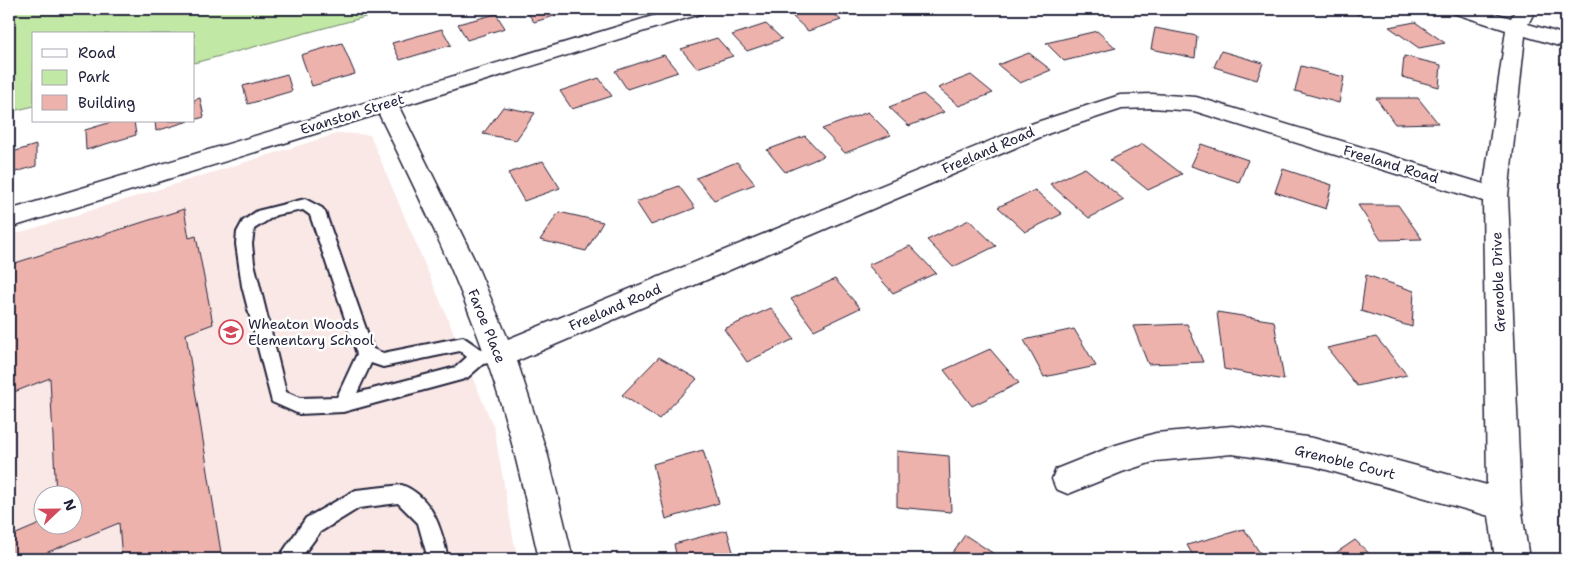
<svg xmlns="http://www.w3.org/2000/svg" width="1575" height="568" viewBox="0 0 1575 568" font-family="'Shantell Sans',sans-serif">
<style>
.built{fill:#fae8e6;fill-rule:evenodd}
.green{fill:#c1e8a4;stroke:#728570}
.building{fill:#eeb2ad;stroke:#22223b}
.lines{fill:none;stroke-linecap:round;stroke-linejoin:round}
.lane-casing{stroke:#22223b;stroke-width:4}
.street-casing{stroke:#22223b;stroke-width:3}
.lane{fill:#fff;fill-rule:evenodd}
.street{fill:#fff;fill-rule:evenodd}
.labels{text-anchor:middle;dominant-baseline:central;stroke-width:5;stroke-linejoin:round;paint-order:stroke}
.street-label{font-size:14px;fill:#22223b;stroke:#fff}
.poi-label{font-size:14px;fill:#22223b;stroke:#fff;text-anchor:start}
</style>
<rect width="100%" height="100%" fill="#fff"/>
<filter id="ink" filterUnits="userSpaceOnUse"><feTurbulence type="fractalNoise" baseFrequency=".02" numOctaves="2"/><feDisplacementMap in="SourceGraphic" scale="10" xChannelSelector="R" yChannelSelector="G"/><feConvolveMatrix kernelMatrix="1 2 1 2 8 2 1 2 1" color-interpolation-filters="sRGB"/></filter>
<g filter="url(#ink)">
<path class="built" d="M339,133L370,135L494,428L517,559H9V236ZM42,496H72V526H42Z"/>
<path class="green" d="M9,9H395L194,63V34H34V106L9,112Z"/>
<path class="building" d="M525,9H578L534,22Z
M816,9H828L841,20L808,31L792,16Z
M847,9H874L854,15Z
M1345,9H1367L1359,15Z
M496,14L505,28L467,40L458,24Z
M1415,22L1445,43L1419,48L1389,27Z
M766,24L782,39L747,51L732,35Z
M1155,28L1197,36L1195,58L1151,49Z
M442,29L451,45L400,60L392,43Z
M1097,31L1116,48L1064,61L1046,43Z
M717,38L733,56L697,68L681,49Z
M342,43L355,74L312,86L301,55Z
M1221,51L1263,63L1257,80L1214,67Z
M1029,53L1051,70L1020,83L998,65Z
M664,55L678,72L627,89L615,71Z
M1404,56L1441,65L1439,87L1402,77Z
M1301,66L1344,77L1339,103L1295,91Z
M287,74L292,91L248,104L243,86Z
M971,75L993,93L959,106L938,88Z
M599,78L612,96L572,109L560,91Z
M923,94L944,112L909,126L889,107Z
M200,98L204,117L194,120V100Z
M1376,98H1418L1438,123L1395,124Z
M503,107L535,113L516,140L483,134Z
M868,112L891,135L845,153L822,129Z
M115,121H134L136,135L86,150L85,130Z
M155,121H189L156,131Z
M805,136L824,156L785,172L767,150Z
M1143,144L1182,174L1148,190L1110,160Z
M1201,144L1248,160L1239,182L1191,166Z
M36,145V166L9,174V153Z
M543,161L560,188L524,201L508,173Z
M737,162L755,184L714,200L696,178Z
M1085,168L1124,200L1089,218L1050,184Z
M1283,169L1332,185L1326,209L1275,192Z
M679,186L695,208L651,225L636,202Z
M1035,190L1062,214L1025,232L998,207Z
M1358,205H1398L1422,239L1381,240Z
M184,209L189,238L196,236L213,324L186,334L222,559H122L119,523L31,559H9V537L42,523V526H72V496H56L50,378L9,394V265Z
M559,212L603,222L586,251L540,240Z
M969,220L996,246L953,267L927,240Z
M910,246L936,273L893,293L868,265Z
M1366,275L1414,291L1412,327L1361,311Z
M835,279L860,308L814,330L791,299Z
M771,308L794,339L747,362L724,329Z
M1217,312L1274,321L1284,380L1224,369Z
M1187,324L1203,362L1148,364L1133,326Z
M1074,329L1096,366L1044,377L1024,340Z
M1376,337L1407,375L1357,386L1327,348Z
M990,349L1019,383L972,406L944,370Z
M659,357L697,379L659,419L622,395Z
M703,450L719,503L666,519L653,464Z
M897,451L949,456L951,512L897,507Z
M1244,529L1264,559H1195L1187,545Z
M727,530L735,559H677L674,544Z
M965,535L1002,559H948Z
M1355,540L1375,559H1327Z"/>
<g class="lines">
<g class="lane-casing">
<path id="lane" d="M305,199L322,208L325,212L373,349L383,353L463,337L482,350L500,348L506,350L509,355L506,360L483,364L467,378L461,380L343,412L299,414L272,402L242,286L236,244L237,232L243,221L257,211ZM303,210L310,215L357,354L337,397L300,398L286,392L254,263L252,244L254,229L276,215ZM460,351L467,357L456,367L357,393L371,363L383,367Z
M402,485C433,497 442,530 448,559H428L418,523L398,503L359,508L320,532L300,559H278L306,518L356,490Z"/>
</g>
<g class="street-casing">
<path id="street" d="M676,9H706L703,13L399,107L474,259L508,339L1034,123L1120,95L1152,94L1196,97L1484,184L1506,30L1453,13L1450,9H1480L1511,18L1516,9H1536L1528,24L1566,35V48L1525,36L1508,196L1521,505L1529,559H1495L1489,516L1313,466L1232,454L1156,461L1122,472L1068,494L1056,489L1052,479L1056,469L1116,445L1156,433L1232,426L1313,438L1487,485L1483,201L1194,111L1152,108L1122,109L1050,133L517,361L548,456L573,559H539C525,499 513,438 493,379C463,287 421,200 379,114L9,228V210Z"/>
</g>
<use href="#lane" class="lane"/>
<use href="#street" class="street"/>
</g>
</g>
<defs>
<g id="school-ring" transform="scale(1.25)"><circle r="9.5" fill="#fff" stroke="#d1495b" stroke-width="1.5"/><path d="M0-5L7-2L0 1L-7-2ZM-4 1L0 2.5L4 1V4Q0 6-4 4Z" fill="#d1495b"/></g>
</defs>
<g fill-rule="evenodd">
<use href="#school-ring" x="231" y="332"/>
</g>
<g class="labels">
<g class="street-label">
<text transform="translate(352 114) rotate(-17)">Evanston Street</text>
<text transform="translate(988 150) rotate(-23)">Freeland Road</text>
<text transform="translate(1391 164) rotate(17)">Freeland Road</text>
<text transform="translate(1498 282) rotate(-92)">Grenoble Drive</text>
<text transform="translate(615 307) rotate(-23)">Freeland Road</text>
<text transform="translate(487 326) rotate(68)">Faroe Place</text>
<text transform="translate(1345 462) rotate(14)">Grenoble Court</text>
</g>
<g class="poi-label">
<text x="248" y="324">Wheaton Woods<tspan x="248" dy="16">Elementary School</tspan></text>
</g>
</g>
<rect width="1575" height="568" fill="none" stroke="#fff" stroke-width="30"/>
<rect x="15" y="15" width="1545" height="538" fill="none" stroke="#22223b" stroke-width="2" filter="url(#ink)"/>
<rect x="32" y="32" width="162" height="90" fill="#ffffff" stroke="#a7a7b1"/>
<rect x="42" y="49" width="25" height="8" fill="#ffffff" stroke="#a7a7b1"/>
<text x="78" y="58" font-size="15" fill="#22223b">Road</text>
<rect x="42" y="70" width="25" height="15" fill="#c1e8a4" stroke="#a7a7b1"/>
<text x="78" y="82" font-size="15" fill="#22223b">Park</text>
<rect x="42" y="95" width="25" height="15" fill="#eeb2ad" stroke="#a7a7b1"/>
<text x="78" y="108" font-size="15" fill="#22223b">Building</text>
<g transform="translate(58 510) rotate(68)"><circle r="24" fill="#ffffff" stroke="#a7a7b1"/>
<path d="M0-4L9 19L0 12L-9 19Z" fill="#d1495b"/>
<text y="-8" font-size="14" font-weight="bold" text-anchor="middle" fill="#22223b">N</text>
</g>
</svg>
